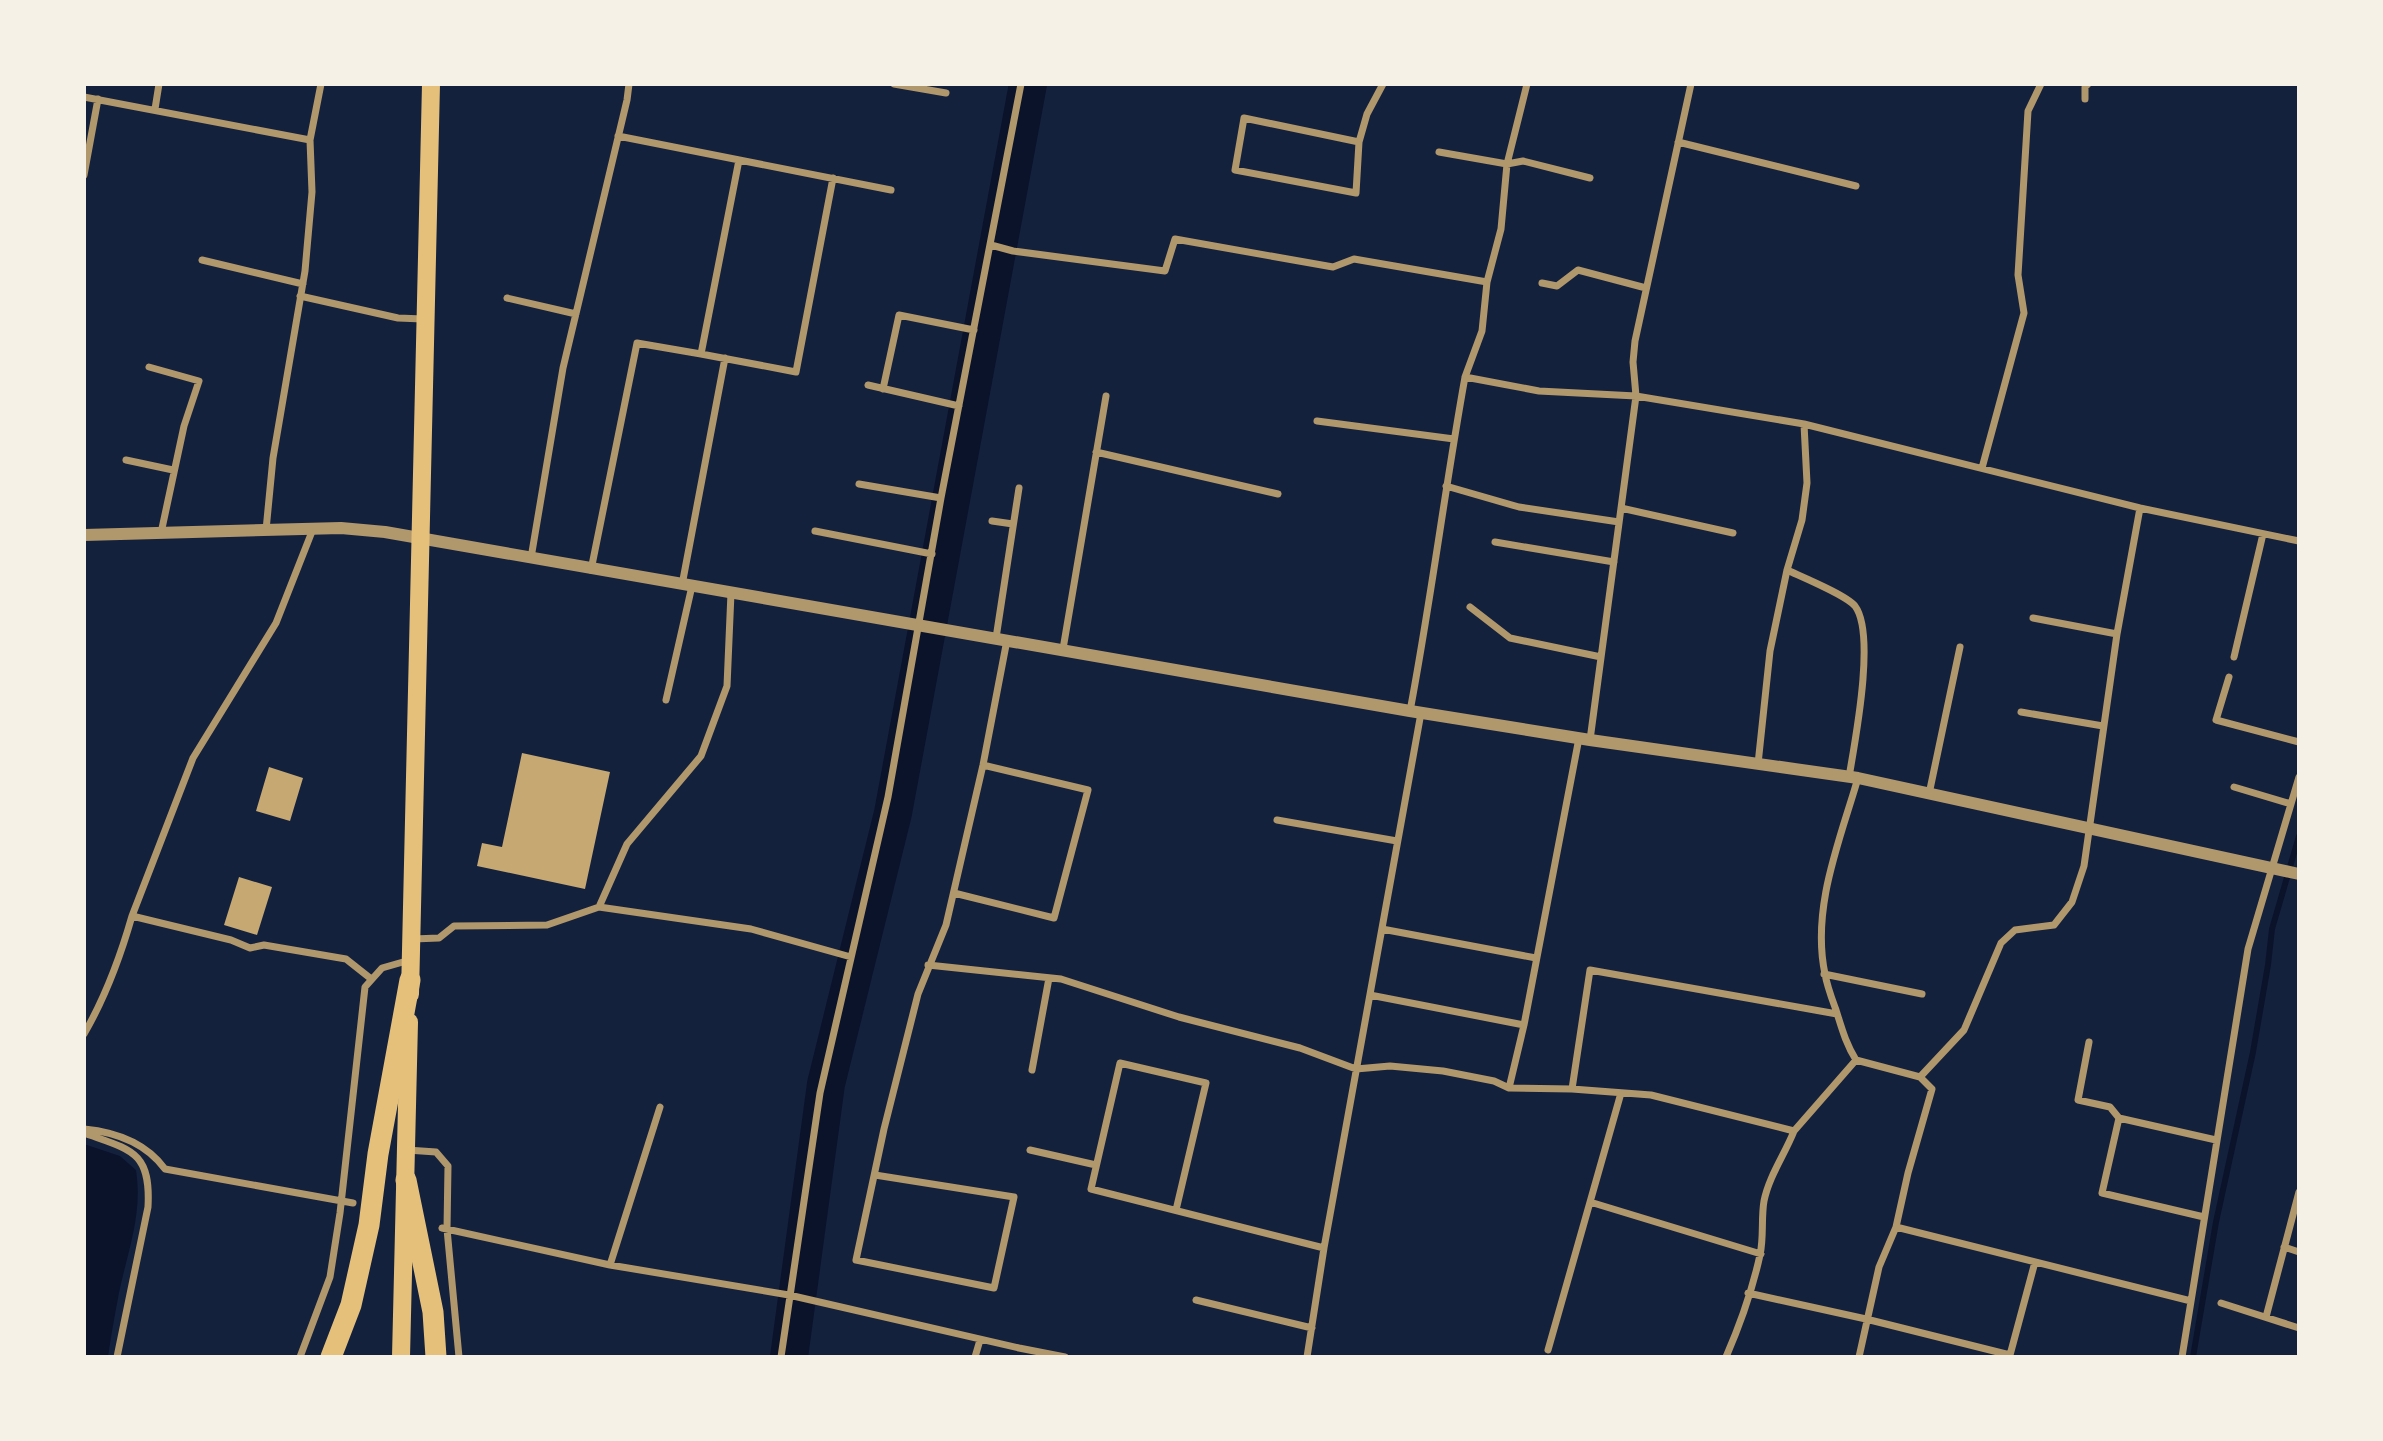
<svg xmlns="http://www.w3.org/2000/svg" width="2383" height="1441" viewBox="0 0 2383 1441" font-family="'IBM Plex Serif',serif">
<style>
.water{fill:#0b132b}
.lines{fill:none;stroke-linecap:round;stroke-linejoin:round}
.stream{stroke:#0b132b;stroke-width:6}
.river{stroke:#0b132b;stroke-width:38}
.building{fill:#c6a872}
.minor{stroke:#b1986c;stroke-width:7}
.tertiary{stroke:#b1986c;stroke-width:12}
.primary{stroke:#e5c07b;stroke-width:18}
.motorway{stroke:#e5c07b;stroke-width:21}
</style>
<rect width="100%" height="100%" fill="#14213d"/>
<path class="water" d="M84,1144L120,1156L136,1170C143,1214 128,1250 119,1293C115,1314 111,1336 108,1357H84Z"/>
<g class="lines">
<path class="stream" d="M2193,1357L2216,1222L2253,1052L2268,965L2272,929L2299,836"/>
<path class="river" d="M789,1357L826,1084L893,813L1028,84"/>
</g>
<path class="building" d="M522,753L610,772L585,889L477,866L482,843L502,847Z
M269,767L303,778L290,821L256,811Z
M239,877L272,887L257,935L224,925Z"/>
<g class="lines">
<path class="minor" d="M894,84L946,93
M84,97L310,140
M2085,99V87L2088,84
M155,109L159,84
M618,136L891,190
M1359,142L1244,118L1235,170L1356,193L1359,142L1367,114L1383,84
M1678,142L1856,186
M1439,152L1507,164L1523,161L1590,178
M739,160L701,354L796,372L833,178
M84,175L98,99
M991,245L1013,251L1165,271L1175,239L1333,267L1354,259L1487,282
M202,260L303,284
M1542,283L1557,286L1578,270L1646,288
M300,296L398,318L423,319
M507,298L576,314
M149,367L199,381L184,426L161,533
M1465,377L1482,331L1487,282L1501,229L1507,164L1527,84
M868,385L959,406
M883,389L899,315L974,330
M1317,421L1454,439
M1096,452L1278,494
M126,460L173,470
M1982,468L2024,313L2018,275L2028,111L2041,84
M859,484L941,498
M1446,486L1519,507L1619,522
M1621,508L1733,533
M992,521L1013,524
M266,530L273,458L305,271L312,192L310,140L321,84
M815,531L932,554
M1495,542L1614,562
M531,558L563,368L627,100L629,84
M591,570L637,343L701,354
M1787,570C1802,577 1846,595 1855,606C1876,634 1855,741 1849,777
M682,585L725,358
M1470,607L1510,638L1601,657
M2033,618L2117,634
M996,638L1019,488
M1063,649L1106,396
M2234,657L2263,534
M2229,677L2216,720L2299,742
M666,700L692,586
M1410,711C1431,600 1445,488 1465,377L1539,391L1636,396L1804,424L2140,508L2299,541
M2021,712L2103,726
M1590,740L1636,396L1633,362L1635,341L1691,84
M1758,764L1770,651L1787,570L1802,520L1807,483L1804,424
M1858,778C1840,840 1811,908 1825,974C1827,986 1832,999 1836,1010C1842,1029 1846,1044 1856,1060L1920,1077L1932,1089L1908,1173L1896,1227L1879,1267L1859,1357
M2234,787L2291,804
M1929,794L1960,647
M1277,820L1397,841
M954,893L1054,918L1088,790L983,765
M599,907L751,929L851,957
M132,916L193,758L276,623L313,529
M1382,929L1536,958
M413,939L439,938L454,926L547,925L599,907L627,844L701,756L727,686L731,593
M928,965L1061,979L1179,1017L1300,1048L1356,1069L1390,1066L1443,1071L1494,1081L1509,1088L1572,1089L1651,1095L1794,1131L1856,1060
M1824,974L1922,994
M1370,995L1524,1025
M84,1034C106,996 120,958 132,916L231,940L250,948L264,945L346,959L370,978
M2089,1042L2078,1100L2110,1107L2119,1118
M1032,1070L1049,978
M1920,1077L1964,1030L2001,943L2015,930L2054,925L2072,902L2084,866L2117,634L2140,508
M1509,1088L1524,1025L1579,738
M1572,1089L1590,970L1837,1014
M84,1129C115,1132 146,1143 165,1169L353,1203
M84,1133C131,1150 151,1151 148,1207L117,1357
M407,1150L436,1152L448,1166L447,1229L459,1357
M1030,1150L1096,1165
M875,1175L1014,1197L994,1288L856,1260L884,1129L918,994L946,925L983,765L1007,640
M1590,1202L1761,1254
M1176,1210L1206,1083L1120,1063L1091,1189L1324,1248
M2204,1217L2102,1193L2119,1118L2216,1140
M1896,1227L2191,1301
M442,1228L610,1265L789,1295L1019,1348L1065,1357
M2284,1247L2299,1252
M610,1265L660,1107
M1748,1293L1866,1319L2010,1355L2035,1262
M1196,1300L1312,1328
M2221,1303L2299,1328
M2266,1317L2299,1192
M1548,1350L1621,1093
M300,1357L330,1277L340,1213L365,987L382,968L410,960
M781,1357L820,1093L888,797L941,498L1021,84
M975,1357L980,1340
M1307,1357L1324,1248L1421,713
M1726,1357C1739,1327 1753,1287 1760,1255C1764,1237 1761,1218 1764,1201C1769,1176 1785,1154 1794,1131
M2182,1357L2248,949L2299,777"/>
<path class="tertiary" d="M84,535L341,528L385,532L1410,711L1590,740L1858,778L2299,874"/>
<path class="primary" d="M410,994L431,84
M401,1357L409,1022"/>
<path class="motorway" d="M406,1180L433,1312L436,1357
M331,1357L351,1305L369,1225L378,1154L410,980"/>
</g>
<rect width="2383" height="1441" fill="none" stroke="#f6f1e7" stroke-width="172"/>
</svg>
